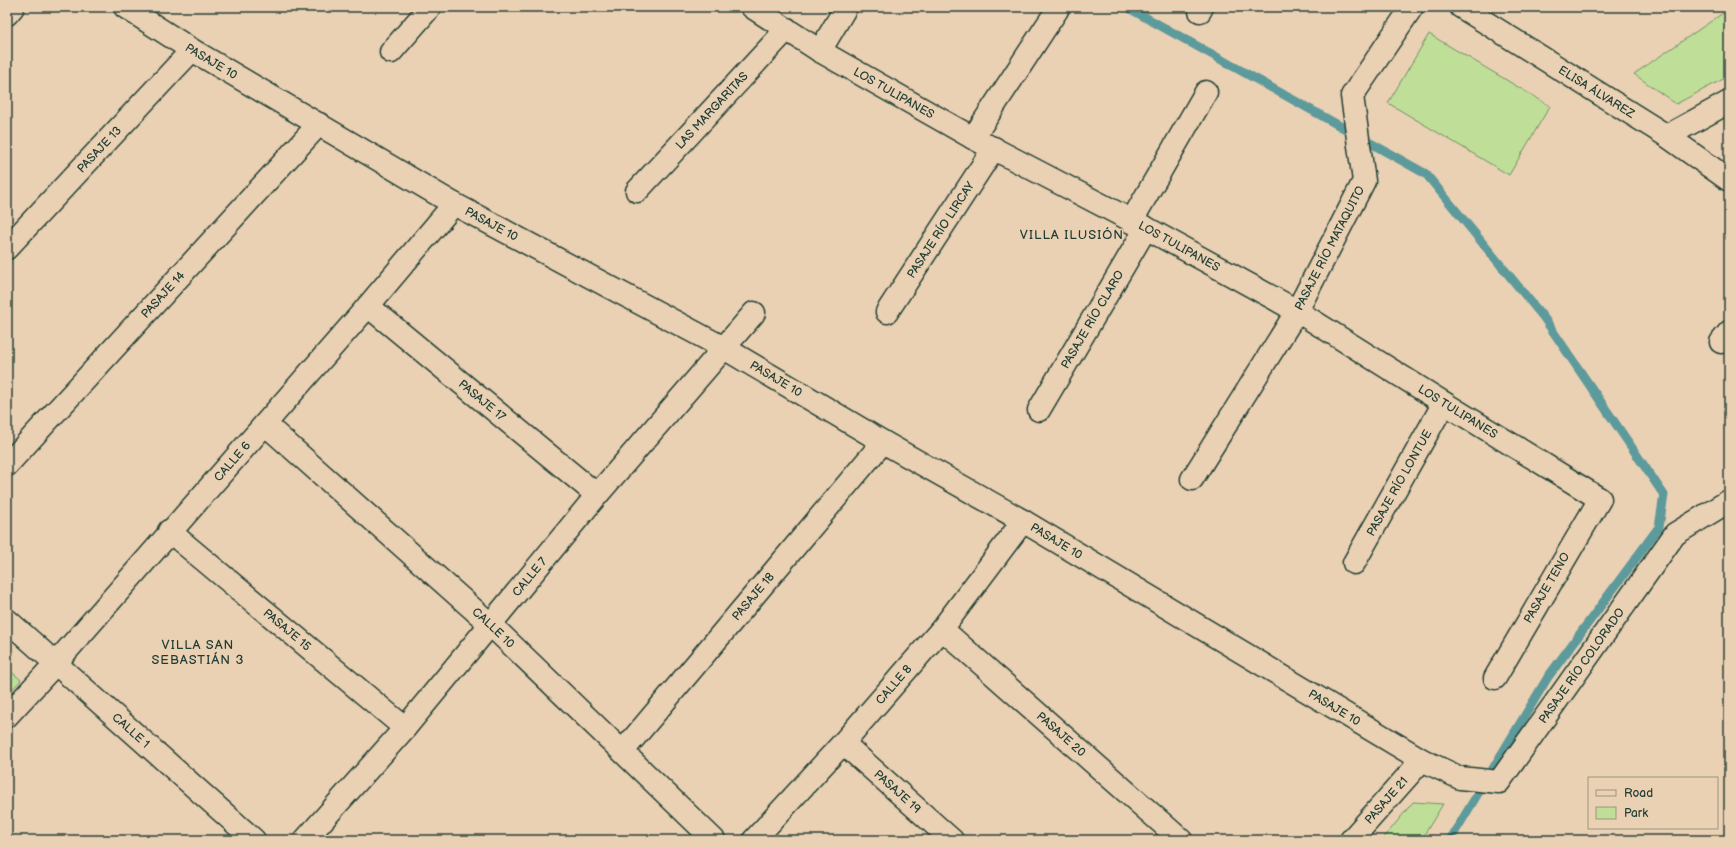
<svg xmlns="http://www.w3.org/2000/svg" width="1736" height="847" viewBox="0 0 1736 847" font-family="'Balsamiq Sans',sans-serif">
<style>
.green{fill:#bfdf98;stroke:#6f8e66}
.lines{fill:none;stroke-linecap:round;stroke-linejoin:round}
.stream{stroke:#5d9a9c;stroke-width:9}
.minor-casing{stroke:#1f3d34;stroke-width:25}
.minor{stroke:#ebd1b3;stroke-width:22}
.labels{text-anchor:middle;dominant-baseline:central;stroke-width:3;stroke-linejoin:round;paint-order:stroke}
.street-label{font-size:12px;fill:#1f3d34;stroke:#ebd1b3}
.neighbourhood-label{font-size:13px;letter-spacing:1px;fill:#1f3d34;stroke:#ebd1b3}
</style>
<rect width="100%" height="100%" fill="#ebd1b3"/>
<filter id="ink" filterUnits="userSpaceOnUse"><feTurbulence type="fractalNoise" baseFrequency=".025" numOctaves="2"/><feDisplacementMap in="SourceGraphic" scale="8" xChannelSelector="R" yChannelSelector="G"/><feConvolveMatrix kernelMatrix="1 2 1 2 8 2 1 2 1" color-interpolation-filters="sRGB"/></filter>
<g filter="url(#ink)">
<path class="green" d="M1729,9V76L1676,104L1634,74Z
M1429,34L1550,106L1509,175L1388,103Z
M7,668L21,680L7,695Z
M1413,802L1443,804L1421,840H1382Z"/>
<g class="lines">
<path class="stream" d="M1127,7L1426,174L1544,318L1664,495L1659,527L1548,677L1450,840"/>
<g class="minor-casing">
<g id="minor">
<path id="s1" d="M125,7L192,50L454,204L724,348L883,442L1023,521L1422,760L1460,778L1499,782L1675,534L1729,501"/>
<path id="s2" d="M752,7L820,51L973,138L1146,228L1297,311L1444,403L1600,499L1495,678"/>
<path id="s3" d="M1461,7L1667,136L1729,180"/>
<path d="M1200,11L1202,7"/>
<path d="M7,14L13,7"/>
<path d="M820,51L846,7"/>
<path d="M391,52L430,7"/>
<path d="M1667,136L1729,102"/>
<path d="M973,138L1057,10"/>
<path id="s4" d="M637,191L787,29"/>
<path d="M1131,222L1206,92"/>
<path id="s5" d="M7,248L192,50"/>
<path id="s6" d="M368,306L597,495"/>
<path id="s7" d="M887,312L994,148"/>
<path d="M1721,342L1729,332"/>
<path id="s8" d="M1039,410L1146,228"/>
<path id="s9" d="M265,424L491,625L714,840"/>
<path id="s10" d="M7,465L319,124"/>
<path id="s11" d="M1192,479L1297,311L1364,181L1352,96L1412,7"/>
<path id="s12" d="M169,531L405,728"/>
<path id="s13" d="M1354,563L1444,403"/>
<path id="s14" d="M7,620L254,840"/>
<path id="s15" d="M942,629L1181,840"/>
<path id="s16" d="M7,716L56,663L368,306L454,204"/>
<path id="s17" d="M843,743L952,840"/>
<path id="s18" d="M623,751L883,442"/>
<path id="s19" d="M305,840L405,728L597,495L754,313"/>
<path id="s20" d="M754,840L843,743L942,629L1023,521"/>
<path id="s21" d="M1351,840L1422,760"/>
</g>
</g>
<use href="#minor" class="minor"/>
</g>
</g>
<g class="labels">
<g class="street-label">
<text stroke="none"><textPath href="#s1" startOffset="102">PASAJE 10</textPath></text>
<text stroke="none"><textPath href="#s3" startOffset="160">ELISA ÁLVAREZ</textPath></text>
<text stroke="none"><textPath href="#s2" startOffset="166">LOS TULIPANES</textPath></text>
<text stroke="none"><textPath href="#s4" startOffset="110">LAS MARGARITAS</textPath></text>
<text stroke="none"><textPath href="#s5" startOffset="135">PASAJE 13</textPath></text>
<text stroke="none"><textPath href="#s1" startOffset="426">PASAJE 10</textPath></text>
<text stroke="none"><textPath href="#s7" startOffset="98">PASAJE RÍO LIRCAY</textPath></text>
<text stroke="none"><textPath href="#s2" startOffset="490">LOS TULIPANES</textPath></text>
<text stroke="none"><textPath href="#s11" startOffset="269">PASAJE RÍO MATAQUITO</textPath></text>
<text stroke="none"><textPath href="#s10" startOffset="231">PASAJE 14</textPath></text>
<text stroke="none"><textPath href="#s8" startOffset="105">PASAJE RÍO CLARO</textPath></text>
<text stroke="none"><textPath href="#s1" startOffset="750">PASAJE 10</textPath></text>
<text stroke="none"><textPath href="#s6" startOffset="148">PASAJE 17</textPath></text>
<text stroke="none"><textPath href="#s2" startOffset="814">LOS TULIPANES</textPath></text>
<text stroke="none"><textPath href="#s16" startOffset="340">CALLE 6</textPath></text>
<text stroke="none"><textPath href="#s13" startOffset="92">PASAJE RÍO LONTUE</textPath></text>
<text stroke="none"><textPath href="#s1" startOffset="1074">PASAJE 10</textPath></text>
<text stroke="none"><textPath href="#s19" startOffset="346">CALLE 7</textPath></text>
<text transform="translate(1547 588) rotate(-60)">PASAJE TENO</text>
<text stroke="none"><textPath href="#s18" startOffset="202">PASAJE 18</textPath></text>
<text stroke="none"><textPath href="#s9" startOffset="306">CALLE 10</textPath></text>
<text stroke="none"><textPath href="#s12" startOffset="154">PASAJE 15</textPath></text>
<text stroke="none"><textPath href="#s1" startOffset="1724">PASAJE RÍO COLORADO</textPath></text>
<text stroke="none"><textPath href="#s20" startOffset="209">CALLE 8</textPath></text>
<text stroke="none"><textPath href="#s1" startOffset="1398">PASAJE 10</textPath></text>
<text stroke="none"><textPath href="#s14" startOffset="166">CALLE 1</textPath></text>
<text stroke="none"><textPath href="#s15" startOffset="159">PASAJE 20</textPath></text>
<text stroke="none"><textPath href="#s17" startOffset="73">PASAJE 19</textPath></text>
<text stroke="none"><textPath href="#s21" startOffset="53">PASAJE 21</textPath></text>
</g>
<g class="neighbourhood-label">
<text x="1072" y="235">VILLA ILUSIÓN</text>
<text x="198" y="645">VILLA SAN<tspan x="198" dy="15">SEBASTIÁN 3</tspan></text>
</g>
</g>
<rect width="1736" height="847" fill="none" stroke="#ebd1b3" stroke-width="24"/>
<rect x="12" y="12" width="1712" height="823" fill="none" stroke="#1f3d34" stroke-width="1.5" filter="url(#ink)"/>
<rect x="1588" y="777" width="130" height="52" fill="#ebd1b3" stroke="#999680"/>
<rect x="1596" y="790" width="20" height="6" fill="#ebd1b3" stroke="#999680"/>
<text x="1624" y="797" font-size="12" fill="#1f3d34">Road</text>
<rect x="1596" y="807" width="20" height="12" fill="#bfdf98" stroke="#999680"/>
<text x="1624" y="817" font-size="12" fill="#1f3d34">Park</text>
</svg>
